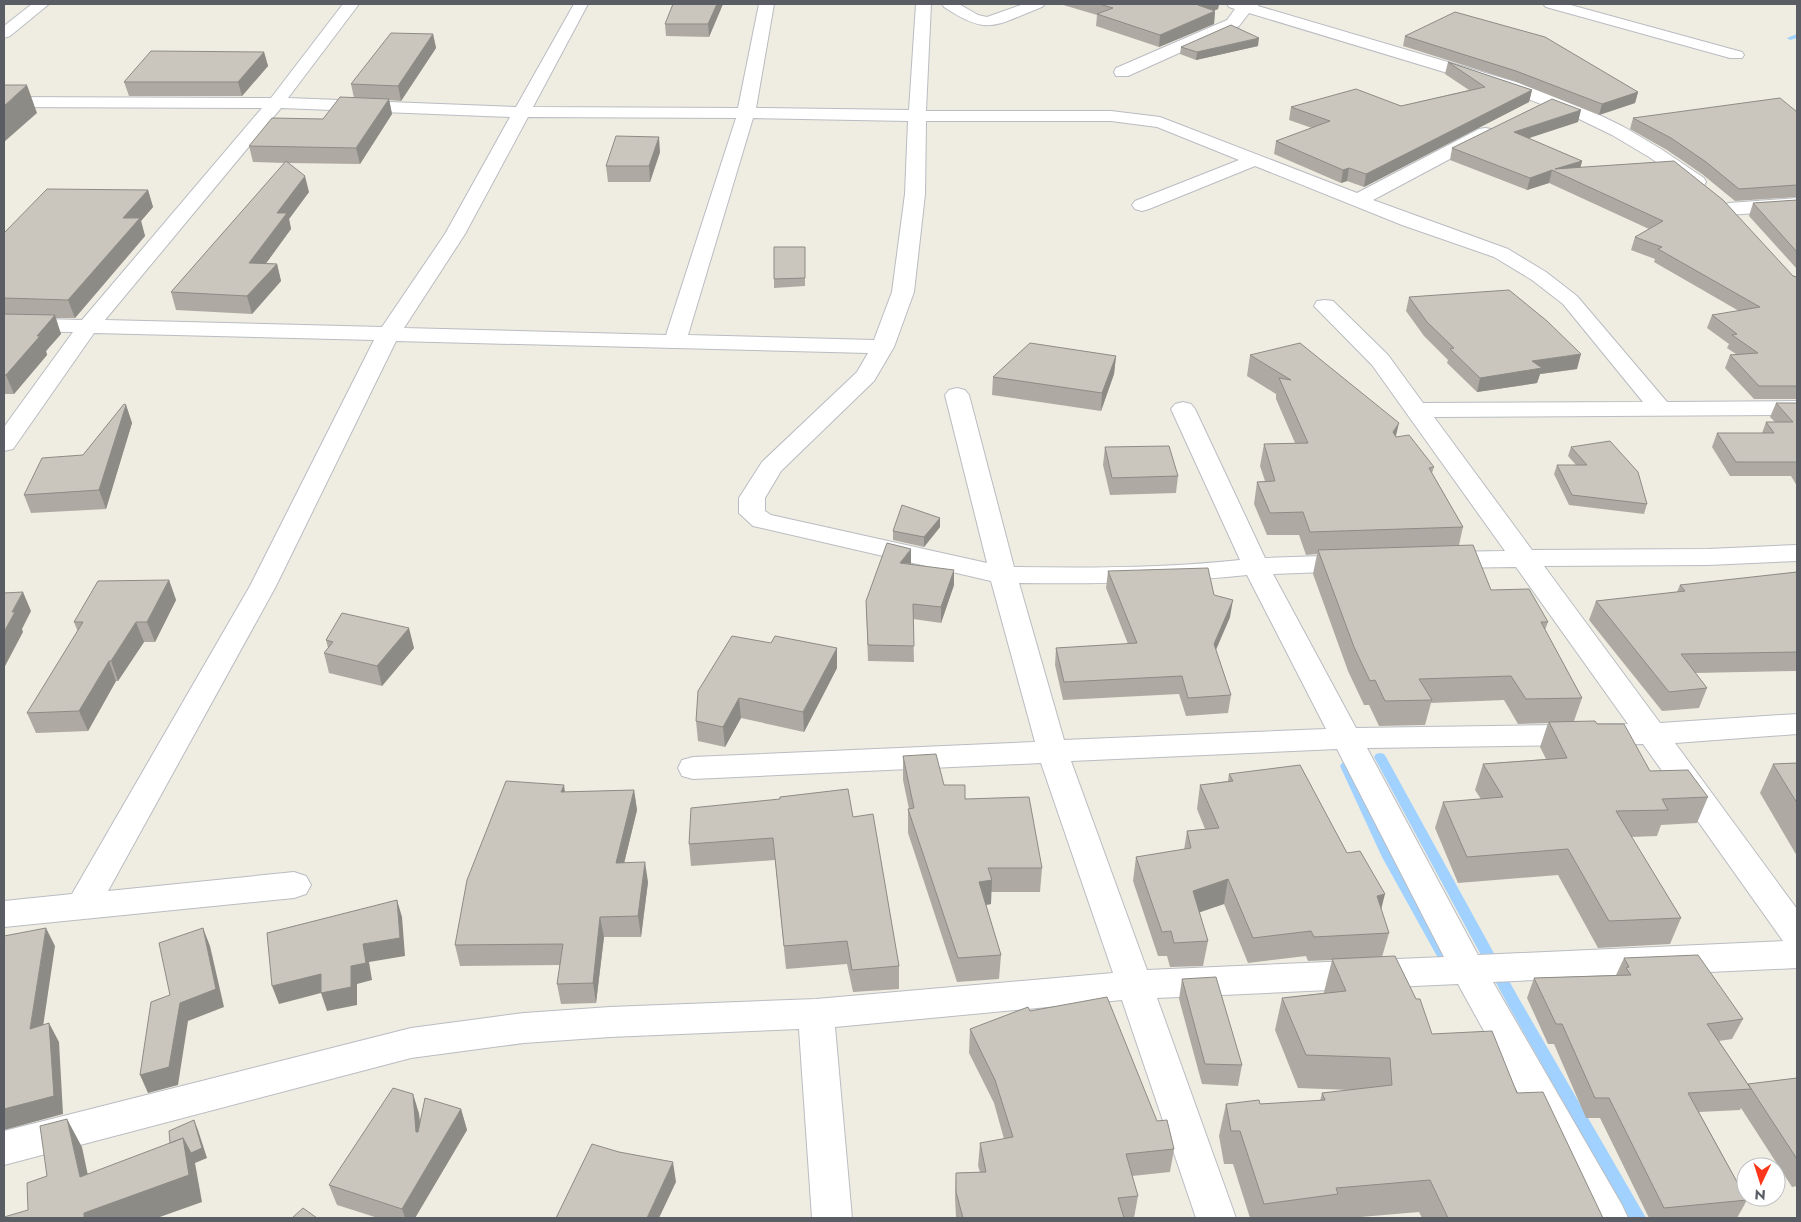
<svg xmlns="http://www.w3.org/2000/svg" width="1801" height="1222" viewBox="0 0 1801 1222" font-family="Jost,sans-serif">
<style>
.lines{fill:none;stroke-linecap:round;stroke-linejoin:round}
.stream{fill:#a1d2ff;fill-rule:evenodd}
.street-casing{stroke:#b9bcc2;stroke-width:2}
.secondary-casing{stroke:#babec5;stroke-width:2}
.street{fill:#fff;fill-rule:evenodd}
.secondary{fill:#fff;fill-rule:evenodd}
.wall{fill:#aeaaa3}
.shaded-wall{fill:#8d8b85}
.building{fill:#cac6be;stroke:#8d8b85}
</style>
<rect width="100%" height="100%" fill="#efece1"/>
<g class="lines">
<path class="stream" d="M1797,34V38L1790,40L1787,38Z
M1380,753L1384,754L1386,757L1518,997L1646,1218H1629L1508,1005L1374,757L1376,754Z
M1346,762L1350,763L1352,766L1396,857L1450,954L1448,958L1443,960L1438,958L1382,857L1340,766L1342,763Z"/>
<g class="street-casing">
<path id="street" d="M343,4H359L288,98L516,107L574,4H588L533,107L738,108L759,4H774L756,108L909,110L916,4H931L926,111H1111L1160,117L1357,193L1479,129L1485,128L1491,129L1494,133L1491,137L1373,200L1508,249L1546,272L1577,296L1667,402L1797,401V415L1434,417L1532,550L1708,549L1797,545V561L1708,565L1544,566L1660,723L1797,714V734L1675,743L1797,909V968L1493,982L1622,1205L1628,1218H1587L1458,984L1157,998L1236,1218H1196L1122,1000L835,1027L852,1218H812L799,1029L610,1037L524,1043L411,1058L4,1165V1131L411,1028L524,1013L610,1007L816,999L1113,973L1041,763L693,779L682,776L678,768L682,760L693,757L1035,742L991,581L753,526L739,513V498L762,462L857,372L868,353L396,341L276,586L108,891L294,872L306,876L311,885L306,894L294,898L4,927V901L72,894L250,586L374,340L94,333L13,449L4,451V427L73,332L4,331V318L82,320L262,108L4,107V97L271,98ZM281,108L510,117L445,234L382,327L105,320ZM528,117L736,118L666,335L404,328L465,234ZM753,118L908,121L905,194L892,292L874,340L688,335ZM926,121H1111L1157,127L1239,160L1135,201L1132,205L1135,209L1142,211L1149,209L1255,166L1402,225L1494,257L1532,280L1563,304L1643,402L1423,403L1388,355L1333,301L1325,300L1317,301L1314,306L1372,365L1505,551L1443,552L1434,554L1430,560L1434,566L1443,568L1516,567L1628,724L1356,728L1273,574L1352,571L1361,569L1365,563L1361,557L1352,555L1265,558L1195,409L1191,404L1183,402L1175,404L1171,409L1240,560C1165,568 1090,568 1014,567L969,395L965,390L957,388L949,390L945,395L987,563L771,515L765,511V498L781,471L874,381L894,347L914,292L925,194ZM1247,575L1326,729L1064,740L1019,583C1095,584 1171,583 1247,575ZM1643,744L1783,941L1478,955L1367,748ZM1337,749L1444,957L1147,970L1071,761Z
M942,4H959L978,15L987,17L1024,4H1045L1042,7C995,25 989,37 944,7Z
M1227,4H1259L1258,6L1519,83L1587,109L1624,127L1661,149L1704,178L1706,182L1704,186L1697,188L1690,186L1649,157L1612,135L1575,117L1507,91L1249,13L1239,26L1128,76H1116L1114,72L1116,68L1227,20L1235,9L1229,7Z
M1543,4H1567L1742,52L1744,55L1742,58H1730L1546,7Z
M1797,198V210L1729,215L1722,213L1719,209L1722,205L1729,203Z"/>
</g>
<g class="secondary-casing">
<path id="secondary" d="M32,4H49L10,36L4,38V26Z"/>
</g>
<use href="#street" class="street"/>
<use href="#secondary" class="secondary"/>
</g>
<path class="wall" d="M723,4L709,37L666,36L665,24Z
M1060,4H1219L1218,9L1214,11H1215L1214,24L1159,47L1096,26L1097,15Z
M433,34L436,48L401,101L389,100L392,114L360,164L288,163L309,192L289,219L291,229L266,263L277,264L281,281L252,314L176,310L171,292L285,163L253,162L249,146L323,119L354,98L351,84Z
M1405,36L1638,92L1635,103L1599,115L1514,81L1403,46Z
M1258,46L1196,60L1180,54L1181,47Z
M264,52L268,66L242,96H129L124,82Z
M1448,62L1532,90L1529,102L1364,187L1347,181L1341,183L1274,154L1276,141L1312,128L1289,120L1291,107L1401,106L1469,90L1445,74Z
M1797,112V197L1735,201L1702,174L1667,150L1630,129L1633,118Z
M1578,122L1528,138L1582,161L1580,168L1793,276L1797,277V399H1754L1725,368L1730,355L1736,354L1727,348L1729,344L1707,328L1712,315L1739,311L1654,262L1655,259L1631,250L1635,237L1649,229L1549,183L1527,190L1450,160L1452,148Z
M660,152L650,182H608L606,166Z
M148,190L153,207L141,221L145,236L75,318H55L61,334L46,351L47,355L14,394H4V233Z
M1797,200V269L1749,216L1753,203Z
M805,247V286L774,288V279Z
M1409,297L1577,369L1540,374L1537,383L1477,392L1447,363L1448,360L1424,336L1406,311Z
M1250,355L1396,437L1434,467L1432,473L1463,527L1459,545L1491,590L1548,622L1545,630L1582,698L1574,721L1597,724L1650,771L1708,797L1697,823L1661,825L1657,836L1631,837L1681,918L1670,944L1598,948L1558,875L1458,883L1435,828L1443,802L1481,799L1475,790L1483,764L1546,759L1540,747L1548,723L1518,724L1504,700L1431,703L1425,725L1379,726L1369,705H1364L1348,671L1313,574L1317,554L1306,555L1299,535H1267L1254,504L1257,482L1265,481L1260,466L1264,444L1295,443L1276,399V394L1247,376Z
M1116,356L1114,374L1101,411L992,395L993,377Z
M1776,403H1797V486L1791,476H1730L1712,447L1717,433H1762L1766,422H1775L1770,417Z
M126,405L132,423L106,509L31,513L24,495L83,455Z
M1105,447L1178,476L1176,493L1110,495L1103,465Z
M1571,447L1647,504L1644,514L1569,505L1554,474L1557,465H1576L1568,456Z
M940,518V527L924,547L893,540V531Z
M911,564L954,585L941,623L913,619L914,662L868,661L866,601Z
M1108,571L1214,595L1230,617L1216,650L1231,695L1228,713L1186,716L1179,694L1063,700L1055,665L1056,648L1128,644L1106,588Z
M1797,572V671L1695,673L1707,688L1699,708L1662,711L1589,620L1596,601L1677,592L1680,585Z
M169,580L176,600L155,642H144L118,681H116L88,731L36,733L27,713L78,632L74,622Z
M326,640L414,648L382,686L329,673L324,653L328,648Z
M771,643L837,648V668L804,732L741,718L725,747L698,741L696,721Z
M903,756L965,799L1042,868L1040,892H991V904L986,905L1001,955L999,979L957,982L908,833V809H909L903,780Z
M1797,763V856L1760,793L1773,764Z
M1229,774L1347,853L1381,910L1389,933L1382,957L1432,1034L1517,1093L1603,1218H1422L1419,1212L1349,1218H1250L1233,1164H1224L1219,1136L1226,1104H1260L1320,1101L1322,1093L1350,1090L1298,1088L1275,1030L1282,998L1324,993V992L1332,960L1308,961L1306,956L1248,963L1224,904L1199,912L1208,941L1203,966L1170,967L1167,956H1158L1133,881L1136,857L1184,850L1187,831L1205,829L1197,809L1200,785L1228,781Z
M634,790L637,810L624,863L648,882L641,937H604L596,1003L561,1004L557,984L560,965L460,966L455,945L565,792Z
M853,817L899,966V989L853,992L847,964L786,969L775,860L691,866L689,844Z
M1624,958L1743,1019L1732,1039L1719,1041L1748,1084L1797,1078V1186L1792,1187L1741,1108L1740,1110L1699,1112L1747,1200L1737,1218H1649L1600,1118H1586L1554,1044H1548L1527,998L1534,978L1616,975Z
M1182,979L1242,1065L1238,1086L1202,1084L1179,999Z
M1030,1011L1157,1121L1174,1149L1170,1172L1132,1176L1138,1196L1134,1218H956L955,1197L956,1173L980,1172L978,1166L980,1143L1004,1139L994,1103L969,1053L970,1029Z
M413,1094L419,1114L420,1122L461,1109L467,1130L415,1218H378L337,1205L329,1185Z"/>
<path class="shaded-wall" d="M717,4H723L709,37L708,24Z
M1201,4H1219L1218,9L1196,17L1198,5Z
M1215,11L1214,24L1159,47L1160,35Z
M433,34L436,48L401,101L398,86Z
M1259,38L1258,46L1196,60L1197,52Z
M264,52L268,66L242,96L238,82Z
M27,85L37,113L4,142V106Z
M1532,90L1529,102L1364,187L1366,174Z
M1638,92L1635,103L1599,115L1602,104Z
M389,99L392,114L360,164L356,148Z
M1581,110L1578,122L1511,144L1514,132Z
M659,137L660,152L650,182L649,166Z
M1582,161L1579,173L1555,169Z
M1349,168L1347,181L1341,183L1343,170Z
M1552,170L1549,183L1527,190L1530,178Z
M305,176L309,192L289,219L291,229L254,280L249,263L277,213Z
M148,190L153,207L141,221L145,236L75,318L68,300L123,218Z
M277,264L281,281L252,314L247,296Z
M55,315L61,334L46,351L47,355L14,394L6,375L37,336Z
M1581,354L1577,369L1540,374L1537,383L1477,392L1480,378L1532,361Z
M1116,356L1114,374L1101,411L1102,393Z
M126,405L132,423L106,509L99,490Z
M1399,423L1394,444L1393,432Z
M940,518V527L924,547V537Z
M911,549V564L900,563Z
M954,570V585L941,623V607Z
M169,580L176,600L155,642L147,622Z
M23,592L31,611L22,629L23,632L4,668V632L12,612Z
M1233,600L1230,617L1211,661L1214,644Z
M136,622L144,642L118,681L111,661Z
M409,628L414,648L382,686L377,666Z
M837,648V668L804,732L803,712Z
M109,661L116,681L88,731L79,711Z
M739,698L741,718L725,747L723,727Z
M564,785L567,805L561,792Z
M634,790L637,810L619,884L616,863Z
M645,862L648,882L641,937L638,916Z
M1228,879L1224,904L1189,916L1193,891Z
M992,880L991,904L978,906L979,882Z
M1385,894L1379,918L1377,896Z
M397,900L402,917L405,956L369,962L372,980L357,984V1005L327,1011L321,993L279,1004L272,986L351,966L363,944Z
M600,917L604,937L596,1003L593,983Z
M46,928L55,946L40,1047L30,1029Z
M203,928L210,946L224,1007L188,1021L178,1085L148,1093L140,1075L180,1003Z
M49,1023L59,1042L63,1114L4,1130V1109Z
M413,1094L419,1114L422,1152L416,1132Z
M461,1109L467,1130L415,1218H405L402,1209Z
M67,1119L82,1147L94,1204L80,1177Z
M194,1120L198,1130L207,1158L195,1163L202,1202L157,1218H84V1213L183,1138Z
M673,1162L676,1182L659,1218H647Z"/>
<path class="building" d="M673,4H717L708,24H665Z
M1099,4H1201L1198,5L1215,11L1160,35L1097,14L1113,8Z
M1455,12L1545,37L1638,92L1602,104L1516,71L1405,36Z
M1231,25L1259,38L1197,52L1181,47Z
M391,33L433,34L398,86L351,84Z
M151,51L264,52L238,82H124Z
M1448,62L1532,90L1366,174L1349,168L1343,170L1276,141L1330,121L1291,107L1356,89L1401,106L1485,87Z
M4,85H27L4,106Z
M340,97L389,99L356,148L249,146L272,118L323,119Z
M1780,98L1797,112V185L1739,189L1706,162L1671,138L1633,118Z
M1552,99L1581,110L1514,132L1582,161L1555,169L1674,161L1723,200L1793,276L1797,277V386H1759L1730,355L1758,353L1732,335L1737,334L1712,315L1760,307L1658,249L1662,247L1635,237L1663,221L1552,170L1530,178L1452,148Z
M616,136L659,137L649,166H606Z
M286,161L305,176L277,213H287L249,263L277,264L247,296L171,292Z
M47,189L148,190L123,218H140L68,300L4,298V233Z
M1797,200V252L1753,203Z
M774,247H805V278L774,279Z
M1509,290L1547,321L1581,354L1532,361L1542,368L1480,378L1450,349L1454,348L1427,322L1409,297Z
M4,314L55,315L37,336H40L6,375H4Z
M1030,343L1116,356L1102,393L993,377Z
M1300,343L1399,423L1393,432L1396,437L1409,435L1434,467L1429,468L1463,527L1310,532L1303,512L1270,513L1257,482L1275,481L1264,444L1308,443L1279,378L1291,380L1250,355Z
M1776,403H1797V463V462H1736L1717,433H1774L1766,422H1793Z
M124,404L126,405L99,490L24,495L42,458L83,455Z
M1610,441L1638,472L1647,504L1572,495L1557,465H1587L1571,447Z
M1169,446L1178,476L1112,478L1105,447Z
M902,505L940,518L924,537L893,531Z
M887,543L911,549L900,563L954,570L941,607L913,604L914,646L868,645L866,601Z
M1473,545L1491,590L1529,589L1548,622H1541L1582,698L1526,699L1511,676L1419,679L1432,700L1385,701L1375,680L1370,681L1354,647L1318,550Z
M1208,568L1214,595L1233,600L1214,644L1231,695L1188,698L1182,676L1064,682L1056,648L1137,643L1108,571Z
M1797,572V652L1681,654L1707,688L1669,692L1596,601L1685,591L1680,585Z
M169,580L147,622H136L111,661H109L79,711L27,713L83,622H74L98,581Z
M23,592L12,612H15L4,632V593Z
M342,613L409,628L377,666L324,653L333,642L326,640Z
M732,636L771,643L775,636L837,648L803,712L739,698L723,727L696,721L698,691Z
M1595,721L1597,724H1624L1650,771L1688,770L1708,797L1662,799L1668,810L1616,811L1681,918L1609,921L1568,849L1467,857L1443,802L1503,797L1483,764L1567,758L1549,722Z
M936,754L944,785H965V799L1029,797L1042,868H988L992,880L979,882L1001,955L958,958L908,809L914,808L903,756Z
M1797,763V803L1773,764Z
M1300,765L1347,853L1360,851L1385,894L1377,896L1389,933L1314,937L1311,931L1253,938L1228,879L1193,891L1208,941L1174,943L1171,931L1162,932L1136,857L1191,848L1187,831L1219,828L1200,785L1233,781L1229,774Z
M506,781L564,785L561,792L634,790L616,863L645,862L638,916L600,917L593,983L557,984L563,944L455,945L467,880Z
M848,789L853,817L873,814L899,966L852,970L847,941L784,946L773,838L689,844L691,808L780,799V797Z
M397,900L400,938L363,944L366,963L351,966V987L321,993V974L272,986L267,933Z
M46,928L30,1029L49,1023L54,1096L4,1109V936Z
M203,928L216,989L180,1003L169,1067L140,1075L151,1002L170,995L159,943Z
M1698,955L1743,1019L1707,1024L1751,1089L1688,1093L1747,1200L1664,1208L1609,1098H1595L1562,1024H1556L1534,978L1631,975L1626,968L1629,967L1624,958Z
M1395,956L1416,999H1420L1432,1034L1492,1031L1517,1093L1543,1092L1603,1218H1448L1430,1180L1336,1188L1338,1194L1264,1204L1240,1131H1231L1226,1104L1259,1100L1260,1104L1325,1100L1322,1093L1392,1085L1390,1058L1306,1055L1282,998L1346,991L1332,959Z
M1216,977L1242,1065L1205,1064L1182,979Z
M1107,997L1157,1121L1167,1120L1174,1149L1126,1154L1138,1196L1118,1198L1124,1218H963L956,1192V1173L986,1172L980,1143L1013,1137L995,1080L970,1029L1028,1007L1030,1011Z
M1797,1078V1159L1748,1084Z
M393,1088L413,1094L416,1132H418L425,1098L461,1109L402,1209L329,1185Z
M67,1119L80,1177L183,1138L189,1175L84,1213V1218H4V1217L28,1210L27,1183L47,1176L40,1126Z
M194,1120L202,1148L191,1153L183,1138L170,1143L169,1131Z
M592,1144L619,1152L673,1162L647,1218H556Z
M303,1208L317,1218H292Z"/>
<rect width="1801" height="1222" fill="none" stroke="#5a5e64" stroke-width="10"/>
<g transform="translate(1761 1182) rotate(184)"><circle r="24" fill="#ffffff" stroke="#bdbfc1"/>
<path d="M0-4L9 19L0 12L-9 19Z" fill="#fb361b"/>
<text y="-8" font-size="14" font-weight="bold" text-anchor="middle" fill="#5a5e64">N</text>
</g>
</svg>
